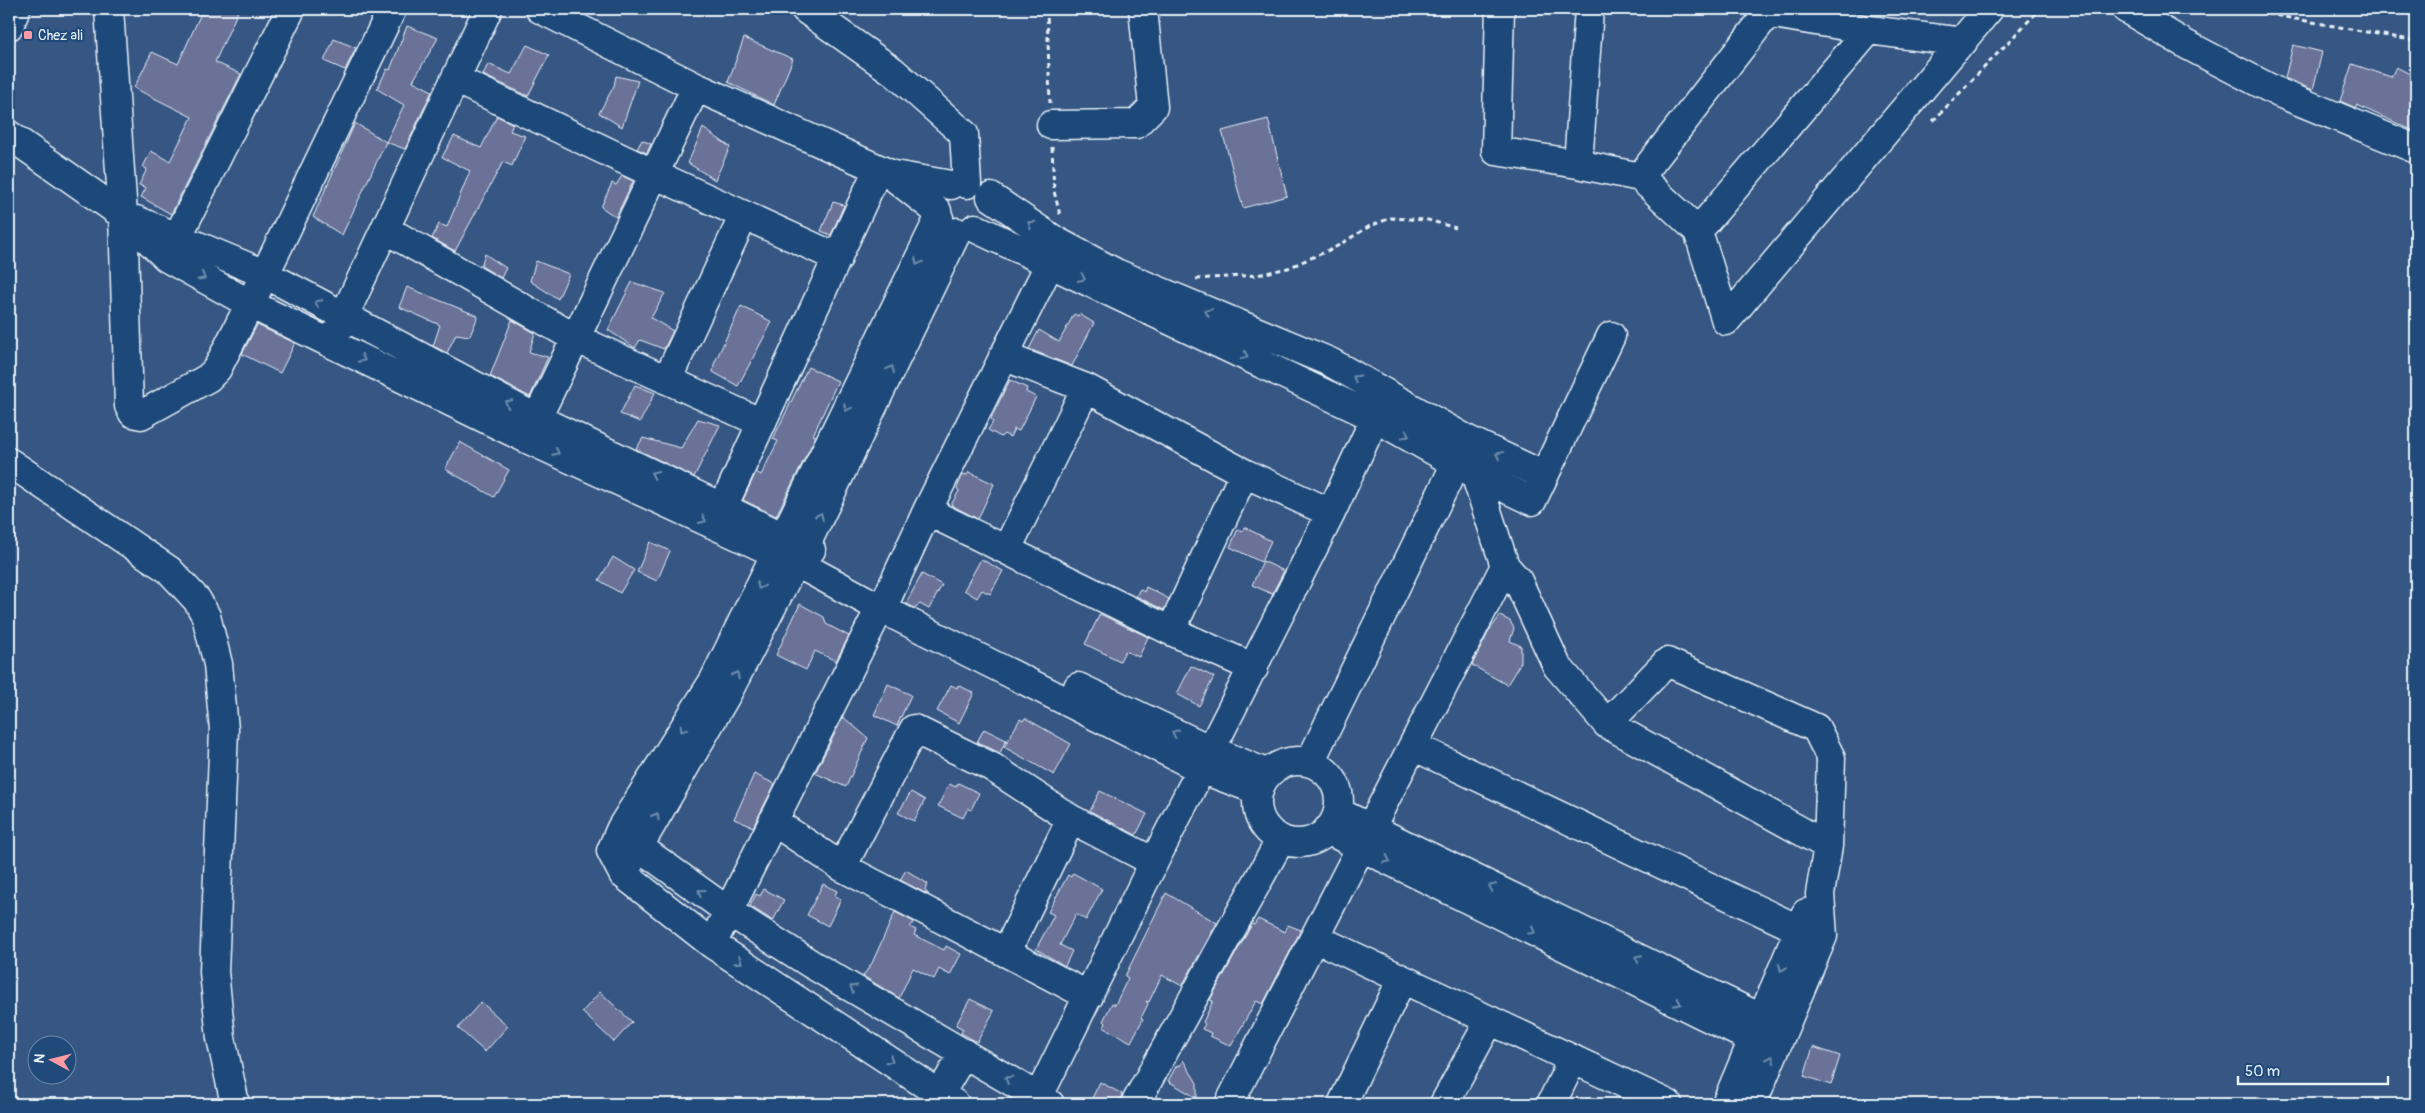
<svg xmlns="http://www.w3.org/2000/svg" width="2425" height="1113" viewBox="0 0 2425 1113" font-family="Pangolin,sans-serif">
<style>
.building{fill:#6a7298;stroke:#e8f1f8}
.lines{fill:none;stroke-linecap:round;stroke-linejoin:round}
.minor-casing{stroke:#e8f1f8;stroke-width:31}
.path{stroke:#e8f1f8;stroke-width:3;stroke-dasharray:5 4;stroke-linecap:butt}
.minor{stroke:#1f4a7a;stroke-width:28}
.oneway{stroke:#6f8dac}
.poi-dot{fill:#ff9aa2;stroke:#1f4a7a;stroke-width:2}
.labels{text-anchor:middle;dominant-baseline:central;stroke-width:4.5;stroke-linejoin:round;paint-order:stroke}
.poi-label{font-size:14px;fill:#e8f1f8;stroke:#1f4a7a;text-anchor:start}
</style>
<rect width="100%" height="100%" fill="#365683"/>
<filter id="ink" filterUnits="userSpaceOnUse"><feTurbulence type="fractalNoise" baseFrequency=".02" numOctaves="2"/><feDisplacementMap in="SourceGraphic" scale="10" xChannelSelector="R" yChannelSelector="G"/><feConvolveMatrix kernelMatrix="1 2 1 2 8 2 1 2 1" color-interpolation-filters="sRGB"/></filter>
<g filter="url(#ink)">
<path class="building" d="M203,9H239L215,62L241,74L171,214L141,197L146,188L139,185L147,169L143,167L151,151L170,161L192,117L134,88L152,52L178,64Z
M407,26L438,38L413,81L432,91L405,149L386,142L404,105L377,89L387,69L390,70Z
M744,38L793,59L774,105L728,82Z
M334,39L356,48L345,70L324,61Z
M527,45L549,55L528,96L483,75L488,64L511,74Z
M2293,45L2322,52L2313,90L2285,78Z
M2352,64L2391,77L2396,67L2416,77V132L2357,105L2356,108L2340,101Z
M616,76L638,81L622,127L599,113L614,86Z
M497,116L513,124L510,131L525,136L512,166L503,162L455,251L432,238L439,224L447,227L470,171L442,157L454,136L481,148Z
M1268,119L1287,196L1243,208L1222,131Z
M355,123L386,142L342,235L313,217Z
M703,128L730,147L715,180L688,163Z
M642,140L651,144L647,153L637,149Z
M622,176L633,181L616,217L601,207L612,183L616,185Z
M833,202L844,205L831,235L821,231Z
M485,254L506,268L501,278L481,266Z
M536,261L569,274L558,299L530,281Z
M632,282L665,293L651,318L673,331L664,349L640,340L635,348L608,330Z
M407,287L478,316L470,336L456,334L447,353L433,346L440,325L399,307Z
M741,306L772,322L738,386L713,372L714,364Z
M1074,314L1078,316L1079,314L1094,323L1072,366L1029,349L1039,330L1059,342Z
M512,320L535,333L529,352L548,357L530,397L490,376Z
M257,325L295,343L280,373L242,354Z
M808,367L838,381L813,435L816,436L776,516L743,500L756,472L761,475L778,441L773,439Z
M1010,380L1027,388L1026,392L1036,397L1019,431L1014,429L1010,437L1004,434L1001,437L988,430L993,422L991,418Z
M635,385L655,393L640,422L620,414Z
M698,419L720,425L694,477L636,449L643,438L681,448Z
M460,442L509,470L494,497L445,469Z
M969,472L994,484L978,519L951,505L959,491L957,488L963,474L967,475Z
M1244,527L1271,541L1261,562L1230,547L1238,529L1243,531Z
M650,542L670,551L657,581L637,572Z
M613,557L634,570L620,593L599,580Z
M981,559L1003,571L990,594L982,590L977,598L964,590Z
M1263,561L1284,571L1272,594L1252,585Z
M922,574L942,585L929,609L920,604L914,608L906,603Z
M1146,587L1169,599L1164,610L1136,596L1140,589L1144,592Z
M800,604L824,617L826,624L849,636L836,661L815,651L806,670L776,655Z
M1100,614L1148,637L1139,657L1125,651L1120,661L1085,644Z
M1500,616L1510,621L1514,628L1510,641L1521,646V662L1507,685L1472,665L1489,631Z
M1191,666L1214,677L1199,706L1177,694Z
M888,684L911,695L897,726L874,715Z
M951,685L957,688L958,685L974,693L959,723L937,711Z
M843,717L868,738L846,787L815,773Z
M1025,718L1071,744L1054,775L1004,747L1020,719L1023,721Z
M984,729L1006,740L1000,753L977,742Z
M754,774L775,784L753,827L734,819Z
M958,783L979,793L971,810L968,808L963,818L938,806L949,784L956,787Z
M1100,791L1147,814L1136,835L1090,811Z
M911,792L925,800L914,821L898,813Z
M906,870L928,884L925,890L929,895L900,880Z
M1073,873L1102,889L1086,920L1076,914L1060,945L1072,951L1065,966L1036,949L1054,915L1048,912L1068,875L1071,877Z
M823,884L837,891L835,896L841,899L828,926L807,915Z
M764,889L784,900L773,921L750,906L756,894L760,896Z
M1166,893L1217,923L1182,986L1162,975L1149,1002L1146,1001L1148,1004L1141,1018L1143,1019L1131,1042L1103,1027L1106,1024L1103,1021L1112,1003L1115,1005L1128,978L1125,976Z
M895,912L914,922L910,927L916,930L914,935L944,950L946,946L961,954L950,975L939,969L934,979L913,968L899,998L863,976L872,963Z
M1258,919L1285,932L1288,925L1301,930L1263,1004L1256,1001L1231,1046L1210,1036L1211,1033L1202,1029L1205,1024L1203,1022L1213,1001L1210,1000L1252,924L1254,925Z
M600,992L632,1022L614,1042L582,1012Z
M970,999L994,1011L977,1042L961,1033L963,1029L956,1025Z
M481,1002L508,1026L485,1052L458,1028Z
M1813,1047L1840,1056L1831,1085L1804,1076Z
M1183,1060L1197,1083V1098L1168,1081L1177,1065L1180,1066Z
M1100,1082L1122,1094L1119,1104H1089Z"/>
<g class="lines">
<g class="minor-casing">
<path id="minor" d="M109,9L123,215L129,406L133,413L141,415L208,378L217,369L265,274L392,9
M540,9L696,87L890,174L937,211
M805,9L894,72L964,134L967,184
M1500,9L1496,151L1578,164L1640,177L1698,231L1726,321L1989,9
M2126,9L2187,45L2279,93L2416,149
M9,26L16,9
M455,79L654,174L838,258
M1051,125L1136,124L1153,107L1143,9
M9,135L123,215L167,258L250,304L527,439L795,562L880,608L1201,769L1259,791
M1578,164L1589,9
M894,175L951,185
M1640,177L1768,13L1869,30
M991,197L1056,241L1116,273L1330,362L1468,440L1543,475
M939,218L714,680L621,828L611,851L623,874L712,944L955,1104
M136,220L265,274L536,418L811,550
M975,228L1374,417L1475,474L1532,501L1611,336
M385,229L575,338L762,423
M1698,231L1869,30L1963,42
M169,254L291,9
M336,333L488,9
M1003,356L1086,388L1244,473L1331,513
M667,380L744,215
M530,433L696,87
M9,462L169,570L197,600L206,616L218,664L224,730L214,972L221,1038L235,1104
M1475,474L1505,566L1518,581L1557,666L1607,724L1828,846
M723,507L878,169
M927,511L1171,631L1254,668
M1007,549L1086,388
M1171,631L1244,473
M1078,687L1211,750L1268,774
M1607,724L1667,662L1816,728L1831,758L1828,846L1820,894L1823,936L1752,1104
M1413,746L1798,929
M1257 802a41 41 0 1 1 82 0a41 41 0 1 1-82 0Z
M1310,762L1464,447
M1338,812L1761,1018
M773,821L842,867L1089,996
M1327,830L1752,1039
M626,834L639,847L728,911L811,964L1050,1104
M842,867L914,729L992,767L1071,819L1154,862
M623,874L728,692L795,562L805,547L957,232
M1315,938L1668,1104
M712,944L880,608L888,596L927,511L1050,263L1056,241
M1006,953L1071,819
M940,1094L964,1053
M1035,1104L1154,862L1331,513L1386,394
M1135,1104L1281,839
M1229,1104L1505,566
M1342,1104L1402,979
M1444,1104L1490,1020
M1551,1104L1573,1059
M1726,1104L1806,913"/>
</g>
<path class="path" d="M1047,9L1050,103
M2241,9L2416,41
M1933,121L2040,9
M1052,147L1054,191L1060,215
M1196,279L1257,275L1288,268L1334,248L1370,226L1391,218L1428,220L1456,228"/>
<use href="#minor" class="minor"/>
</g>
<defs><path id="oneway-chevron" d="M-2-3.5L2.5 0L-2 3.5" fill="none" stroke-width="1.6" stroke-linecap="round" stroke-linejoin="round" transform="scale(1.25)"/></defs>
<g class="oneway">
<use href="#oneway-chevron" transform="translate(1031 224) rotate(-146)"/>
<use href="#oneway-chevron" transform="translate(918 262) rotate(116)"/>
<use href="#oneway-chevron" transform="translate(202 277) rotate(30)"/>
<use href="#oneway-chevron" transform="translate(1082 278) rotate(25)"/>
<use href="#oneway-chevron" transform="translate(318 303) rotate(-152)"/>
<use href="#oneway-chevron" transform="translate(1208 312) rotate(-157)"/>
<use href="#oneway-chevron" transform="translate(1245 356) rotate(25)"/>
<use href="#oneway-chevron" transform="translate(362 359) rotate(26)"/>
<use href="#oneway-chevron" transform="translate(891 369) rotate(-64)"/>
<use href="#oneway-chevron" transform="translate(1356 378) rotate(-150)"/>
<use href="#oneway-chevron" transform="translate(508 403) rotate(-153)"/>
<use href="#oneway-chevron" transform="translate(847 408) rotate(116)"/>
<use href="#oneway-chevron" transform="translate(1406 435) rotate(29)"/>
<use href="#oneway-chevron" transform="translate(556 452) rotate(25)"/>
<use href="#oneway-chevron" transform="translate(1499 455) rotate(-155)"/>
<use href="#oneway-chevron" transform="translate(654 474) rotate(-155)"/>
<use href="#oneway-chevron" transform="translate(820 516) rotate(-64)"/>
<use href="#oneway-chevron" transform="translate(703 520) rotate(25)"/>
<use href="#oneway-chevron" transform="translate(760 586) rotate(116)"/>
<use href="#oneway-chevron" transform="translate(736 675) rotate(-63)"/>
<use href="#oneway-chevron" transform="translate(683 729) rotate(122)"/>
<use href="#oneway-chevron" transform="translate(1175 733) rotate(-154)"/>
<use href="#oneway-chevron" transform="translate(656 816) rotate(-60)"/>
<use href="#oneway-chevron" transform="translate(1387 860) rotate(26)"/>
<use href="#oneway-chevron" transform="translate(1492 887) rotate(-154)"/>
<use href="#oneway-chevron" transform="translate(701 892) rotate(-144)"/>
<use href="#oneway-chevron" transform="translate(1532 931) rotate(26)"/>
<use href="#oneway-chevron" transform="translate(1638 958) rotate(-154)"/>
<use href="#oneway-chevron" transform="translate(739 961) rotate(33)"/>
<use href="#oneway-chevron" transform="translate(1782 968) rotate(113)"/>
<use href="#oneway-chevron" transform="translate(853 988) rotate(-150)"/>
<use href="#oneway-chevron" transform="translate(1678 1003) rotate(26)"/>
<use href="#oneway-chevron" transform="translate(1771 1059) rotate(-67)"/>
<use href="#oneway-chevron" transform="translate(890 1060) rotate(34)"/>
<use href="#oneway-chevron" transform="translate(1008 1079) rotate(-149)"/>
</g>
</g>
<rect class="poi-dot" x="23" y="30" width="10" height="10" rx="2.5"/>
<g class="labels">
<g class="poi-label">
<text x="38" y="35">Chez ali</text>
</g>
</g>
<rect width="2425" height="1113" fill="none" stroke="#1f4a7a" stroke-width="30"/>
<rect x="15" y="15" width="2395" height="1083" fill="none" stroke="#e8f1f8" stroke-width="2" filter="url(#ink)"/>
<g transform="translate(52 1060) rotate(277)"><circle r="24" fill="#1f4a7a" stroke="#6f8dac"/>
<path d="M0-4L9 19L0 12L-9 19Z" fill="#ff9aa2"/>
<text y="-8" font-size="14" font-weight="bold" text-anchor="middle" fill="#e8f1f8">N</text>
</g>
<path d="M2238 1076v8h150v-8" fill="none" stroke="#e8f1f8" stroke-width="2.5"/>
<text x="2245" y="1076" font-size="15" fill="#e8f1f8" stroke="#1f4a7a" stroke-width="4" paint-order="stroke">50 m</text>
</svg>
